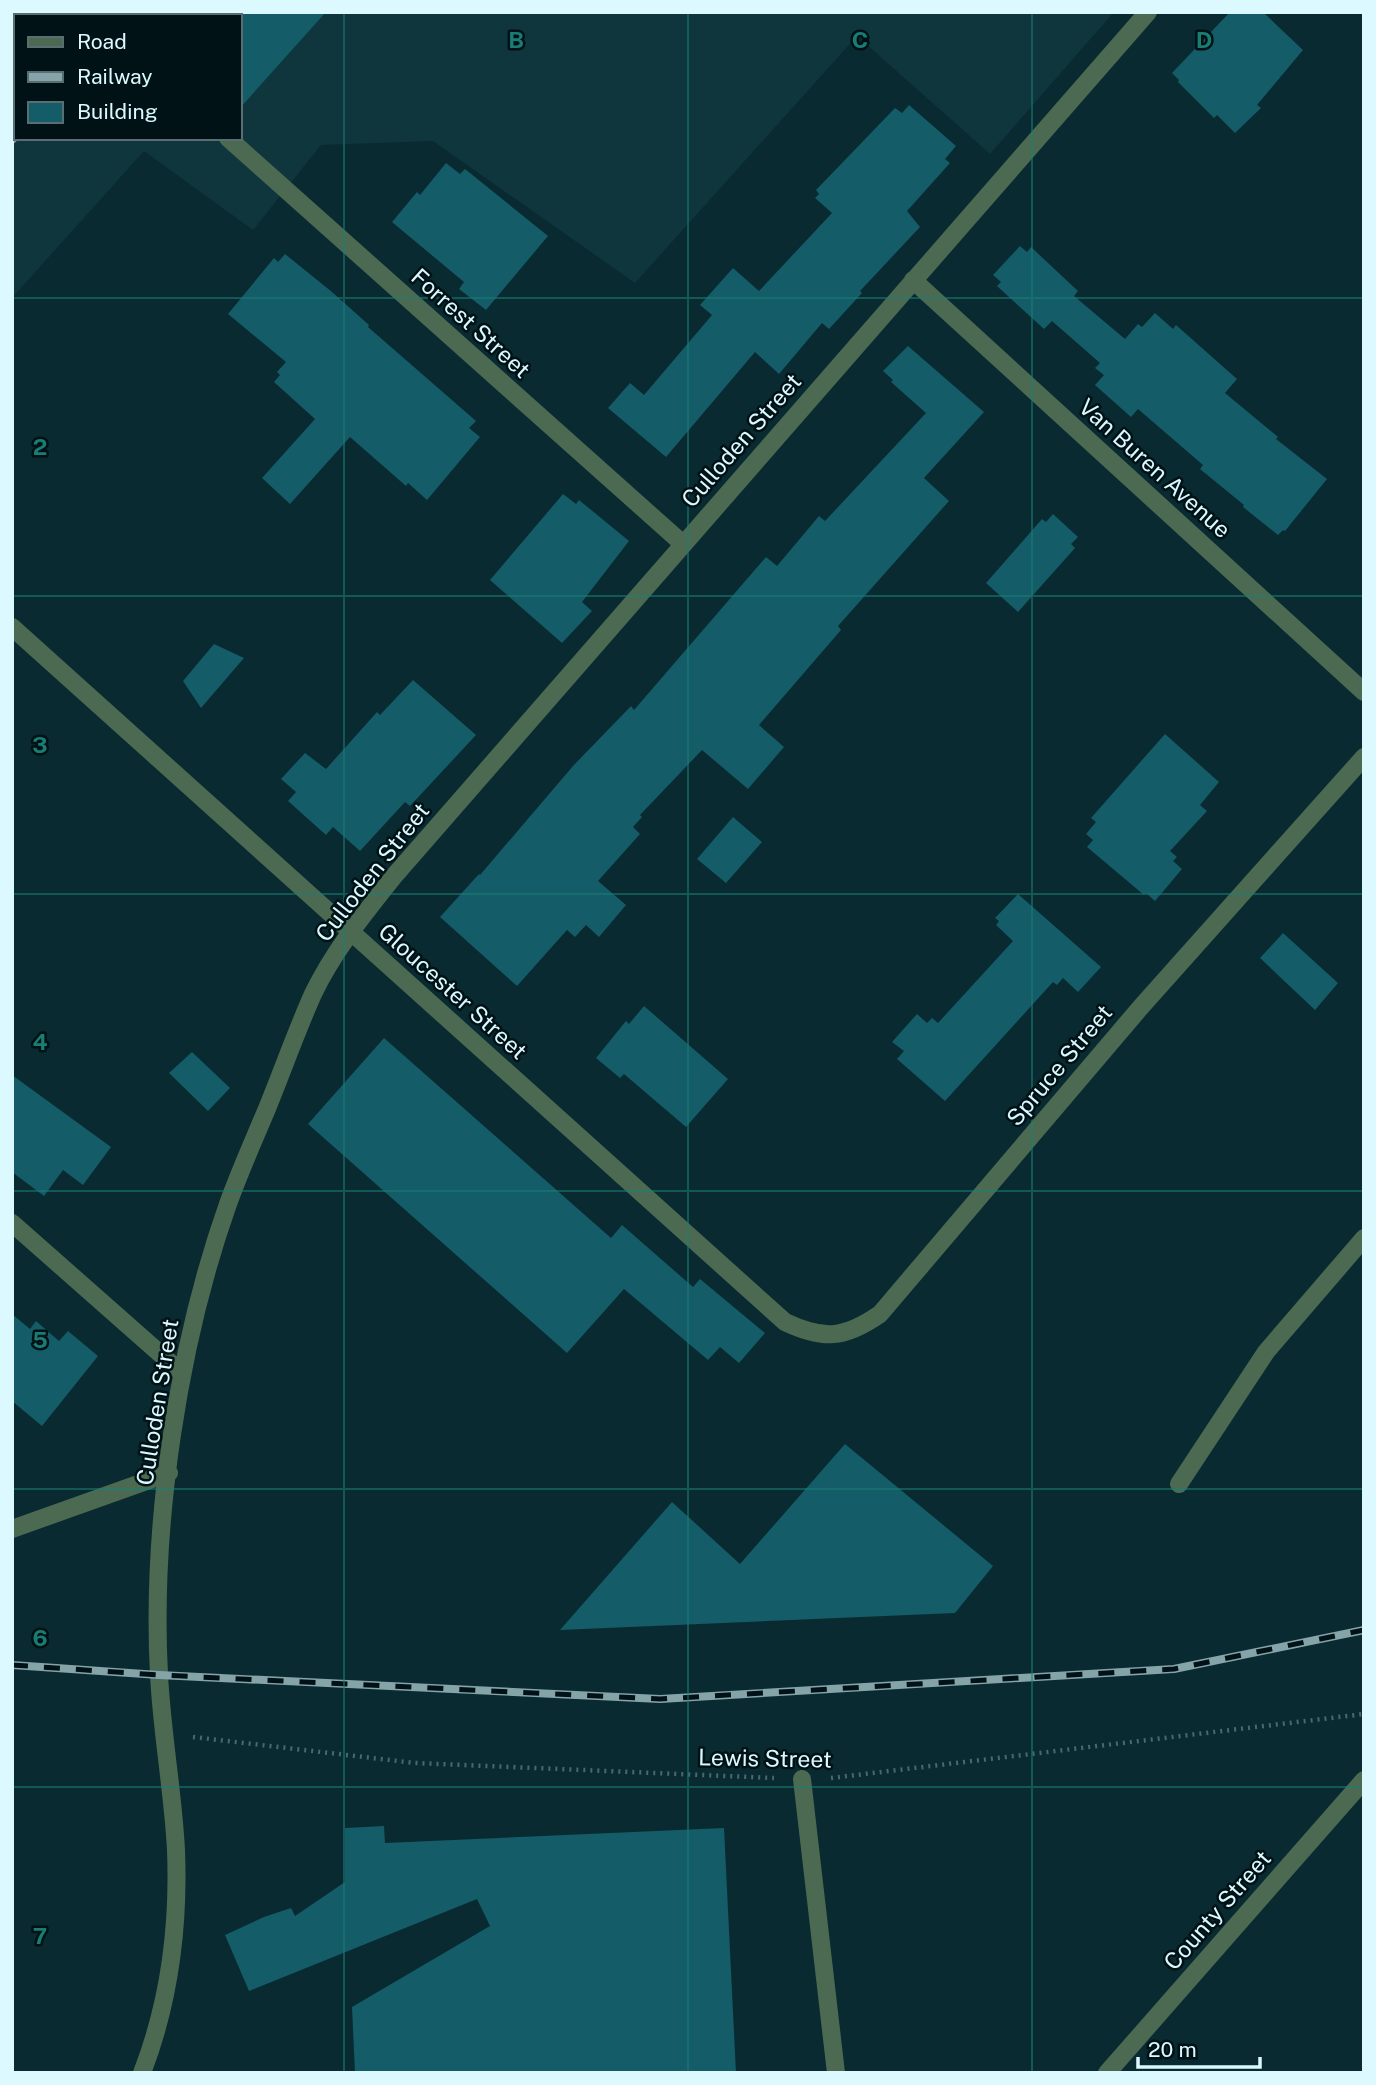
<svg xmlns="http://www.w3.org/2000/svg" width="1376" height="2085" viewBox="0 0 1376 2085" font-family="'Public Sans',sans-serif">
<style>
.built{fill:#0e363c;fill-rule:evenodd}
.building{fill:#145c67}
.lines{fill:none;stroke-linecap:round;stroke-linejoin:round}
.path{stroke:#48696f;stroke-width:4.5;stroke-dasharray:2 5;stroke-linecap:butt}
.minor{stroke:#4c6a52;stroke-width:18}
.rail-casing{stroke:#85a4aa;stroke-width:8}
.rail{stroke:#001216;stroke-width:5;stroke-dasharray:16;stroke-linecap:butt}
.grid{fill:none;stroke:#197d75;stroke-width:2;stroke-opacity:0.55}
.labels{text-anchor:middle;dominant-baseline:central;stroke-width:5;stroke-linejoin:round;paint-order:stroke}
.street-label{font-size:23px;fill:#dbf9ff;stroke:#001216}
.grid-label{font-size:23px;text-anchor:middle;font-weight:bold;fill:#197d75;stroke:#001216;stroke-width:5;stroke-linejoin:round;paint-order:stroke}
</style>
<rect width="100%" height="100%" fill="#092a30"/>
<path class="built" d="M12,12H1114L990,154L857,36L635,283L433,141L321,145L253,230L144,151L12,298ZM16,16H240V138H16Z"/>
<path class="building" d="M240,12H326L240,108Z
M1230,12H1263L1303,50L1257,105L1261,108L1235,133L1217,115L1214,118L1178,82L1179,80L1172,73Z
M909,105L956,146L945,159L950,163L907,211L920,227L860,291L862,293L829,329L822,323L779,374L755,352L666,457L608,408L630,383L644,395L712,315L700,305L733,268L759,291L832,213L815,198L819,194L816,190L895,108L902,113Z
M446,163L460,174L465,169L548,236L486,310L459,289L464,282L392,222L417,192L420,195Z
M1020,246L1027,252L1031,247L1078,291L1074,296L1125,339L1138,324L1142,327L1155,313L1173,329L1176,325L1237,379L1225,393L1278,437L1276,439L1327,479L1285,531L1283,530L1278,535L1243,507L1244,505L1200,469L1203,465L1138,409L1131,417L1095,385L1104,375L1095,368L1100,363L1052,321L1044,329L997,286L1001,282L993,275Z
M285,254L332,292L369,325L368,327L476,421L469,428L480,437L427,500L408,483L406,486L350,437L290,504L262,478L315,419L274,382L280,375L277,372L286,362L228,314L274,258L278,262Z
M908,346L984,412L924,478L949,501L838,626L841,630L759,725L784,747L748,789L702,750L640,815L642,817L633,827L640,834L598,881L626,905L599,937L586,925L575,937L567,930L517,986L440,917L479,874L480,875L573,766L631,706L634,710L766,557L777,566L819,516L825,521L926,413L891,382L893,380L883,371Z
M563,494L576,504L579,500L629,541L582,602L592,611L562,643L490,580Z
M1053,514L1078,537L1071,544L1075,548L1018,612L986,583L1042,519L1046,522Z
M214,644L244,658L201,708L183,681Z
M413,680L476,735L410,806L405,802L360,851L333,827L326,835L288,801L296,792L281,779L305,753L326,769L377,712L380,715Z
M1165,734L1219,782L1200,805L1207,811L1170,851L1177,857L1173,861L1182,869L1155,901L1146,893L1144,895L1087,847L1093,840L1086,834L1096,822L1091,818Z
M733,817L762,842L726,883L697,859Z
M1018,894L1101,967L1078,992L1063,978L1057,985L1053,982L945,1101L897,1059L904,1051L892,1042L917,1014L927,1023L932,1018L938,1023L1013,941L996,925L999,921L995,918Z
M1283,933L1338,983L1315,1010L1260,958Z
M644,1006L728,1079L686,1127L624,1074L620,1078L596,1058L626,1021L629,1024Z
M384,1038L611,1238L622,1225L693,1287L700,1279L765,1333L739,1363L720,1347L708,1360L624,1289L567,1353L308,1124Z
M192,1052L230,1088L208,1111L169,1073Z
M12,1075L111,1147L83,1185L63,1170L44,1196L12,1172Z
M12,1314L30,1329L36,1321L59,1341L68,1331L98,1356L42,1426L12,1401Z
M845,1444L993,1566L955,1613L560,1630L672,1502L740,1564Z
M384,1826L385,1843L724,1828L736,2073H355L352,2007L490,1926L477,1899L249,1991L225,1935L264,1917L291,1908L295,1916L345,1882V1828Z"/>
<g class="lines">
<path class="path" d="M193,1737L415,1763L774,1778
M831,1778L1364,1714"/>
<path class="minor" d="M91,12L95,16
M228,138L683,544
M913,280L1364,692
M12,627L785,1322C823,1340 844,1339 880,1314L1140,1008L1364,757
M12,1223L182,1373
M1179,1484L1266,1352L1364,1238
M12,1529L169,1473
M802,1779L836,2073
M142,2073C169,2003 179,1925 176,1850C173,1792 162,1734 159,1675C151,1525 178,1345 228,1204C239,1173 253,1142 266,1111C282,1072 296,1032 313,994C334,950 365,913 395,875L1148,12
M1107,2073L1364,1780"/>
<g class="rail-casing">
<path id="rail" d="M12,99L16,95
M12,140L16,136
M12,1665L159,1675L660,1699L1174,1669L1364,1630"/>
</g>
<use href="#rail" class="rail"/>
</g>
<path class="grid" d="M344,12V2073M688,12V2073M1032,12V2073M12,298H1364M12,596H1364M12,894H1364M12,1191H1364M12,1489H1364M12,1787H1364"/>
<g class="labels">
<g class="street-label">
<text transform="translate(471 323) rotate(42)">Forrest Street</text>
<text transform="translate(741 440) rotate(-49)">Culloden Street</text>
<text transform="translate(1155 468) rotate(42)">Van Buren Avenue</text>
<text transform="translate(372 872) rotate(-52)">Culloden Street</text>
<text transform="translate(453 991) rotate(42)">Gloucester Street</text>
<text transform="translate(1059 1065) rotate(-50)">Spruce Street</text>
<text transform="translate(157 1402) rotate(-81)">Culloden Street</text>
<text transform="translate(765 1758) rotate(1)">Lewis Street</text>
<text transform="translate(1217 1910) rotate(-49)">County Street</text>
</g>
</g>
<g class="grid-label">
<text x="516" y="48">B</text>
<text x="860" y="48">C</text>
<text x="1204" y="48">D</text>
<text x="40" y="455">2</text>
<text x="40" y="753">3</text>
<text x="40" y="1050">4</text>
<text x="40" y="1348">5</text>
<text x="40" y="1646">6</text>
<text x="40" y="1944">7</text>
</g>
<rect width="1376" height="2085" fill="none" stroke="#dbf9ff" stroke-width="28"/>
<rect x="14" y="14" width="228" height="126" fill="#001216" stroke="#586e73" stroke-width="2"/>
<rect x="28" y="37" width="35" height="10" fill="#4c6a52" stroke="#586e73" stroke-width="2"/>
<text x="77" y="49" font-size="21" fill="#dbf9ff">Road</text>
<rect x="28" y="72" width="35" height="10" fill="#85a4aa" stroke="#586e73" stroke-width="2"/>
<text x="77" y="84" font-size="21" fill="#dbf9ff">Railway</text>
<rect x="28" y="102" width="35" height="21" fill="#145c67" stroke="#586e73" stroke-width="2"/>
<text x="77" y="119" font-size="21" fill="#dbf9ff">Building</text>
<path d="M1138 2057v10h122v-10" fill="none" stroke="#dbf9ff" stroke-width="3.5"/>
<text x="1148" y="2057" font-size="21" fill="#dbf9ff" stroke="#001216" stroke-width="5" paint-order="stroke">20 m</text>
</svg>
